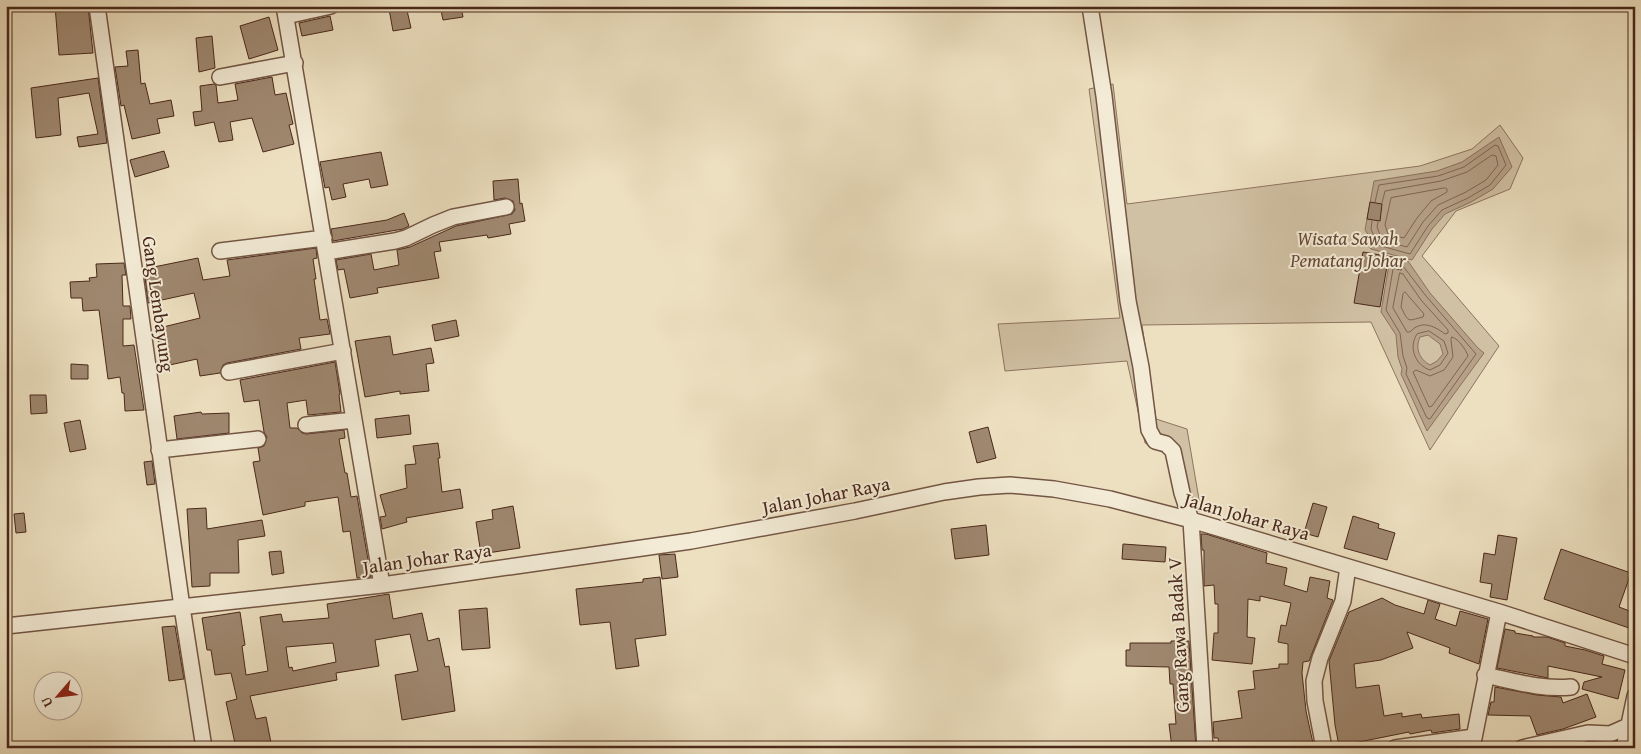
<svg xmlns="http://www.w3.org/2000/svg" width="1641" height="754" viewBox="0 0 1641 754" font-family="'Gentium Book Plus',serif">
<style>
.green{fill:#d1c1a4;stroke:#8e745f}
.water{fill:#b6a188;stroke:#8b715c;fill-rule:evenodd}
.lines{fill:none;stroke-linecap:round;stroke-linejoin:round}
.shore{stroke:#806451;stroke-width:1}
.building{fill:#9f8870;stroke:#4a281a;fill-rule:evenodd}
.minor-casing{stroke:#735644;stroke-width:18}
.minor{stroke:#f3ebd6;stroke-width:15}
.labels{text-anchor:middle;dominant-baseline:central;stroke-width:4;stroke-linejoin:round;paint-order:stroke}
.park-label{font-size:19px;font-style:italic;fill:#654736;stroke:#f3ebd6}
.street-label{font-size:19px;fill:#4a281a;stroke:#f3ebd6}
</style>
<rect width="100%" height="100%" fill="#ede0c0"/>
<filter id="stains"><feTurbulence type="fractalNoise" baseFrequency=".004" numOctaves="4"/><feColorMatrix values="0 0 0 0 .2 0 0 0 0 .09 0 0 0 0 .02 0 0 0 .5 -.17"/></filter>
<radialGradient id="worn" r=".72"><stop offset=".6" stop-color="#630" stop-opacity="0"/><stop offset="1" stop-color="#630" stop-opacity=".3"/></radialGradient>
<path class="green" d="M1113,84L1127,204L1420,166L1472,149L1500,125L1523,158L1510,189L1456,211L1422,256L1499,346L1430,450L1371,322L1142,325L1156,419L1187,429L1201,511L1180,510L1166,454L1145,443L1127,361L1005,371L998,324L1120,318L1089,89Z"/>
<path class="water" d="M1499,137L1512,167L1493,189L1471,202L1445,214L1432,229L1412,260L1371,249C1367,245 1368,242 1370,237L1365,230L1374,181L1437,171L1462,162Z
M1390,258L1408,261L1430,293L1478,348L1484,353L1427,431L1401,374L1402,369L1398,357L1396,335L1381,312ZM1428,335L1440,344L1443,354L1437,361L1430,365C1419,359 1415,348 1420,337Z"/>
<g class="lines">
<path class="shore" d="M1445,188L1447,189V192L1431,201L1417,218L1404,238L1388,234L1385,225L1391,198Z
M1372,221L1371,229L1374,236V244L1410,254L1428,226L1442,210L1468,198L1490,185L1506,165L1498,146L1495,145L1464,167L1438,176L1379,185L1375,202
M1378,222L1377,227L1382,240L1407,247L1423,222L1438,205L1466,192L1486,180L1498,165L1496,156L1492,155L1467,172L1441,181L1385,191L1382,203
M1393,269L1386,310L1400,333L1403,356L1407,368L1406,374L1427,418L1430,419L1476,354L1426,296L1403,266
M1400,273L1403,274L1421,300L1448,330V333L1445,334C1433,325 1421,320 1410,332H1407L1393,308Z
M1405,292L1424,314L1423,317C1407,321 1409,323 1401,307L1403,294Z
M1429,331L1444,341L1448,353L1440,365L1430,370C1415,365 1408,347 1417,334Z
M1452,337C1459,339 1466,350 1468,356L1432,406L1429,407L1413,372L1416,370L1430,376L1444,370L1453,357L1451,340Z"/>
</g>
<path class="building" d="M55,6H88L93,53L59,55Z
M406,6L411,28L393,31L389,9Z
M440,6H461L463,17L443,20Z
M330,16L333,30L302,36L299,23Z
M269,17L278,50L249,59L240,26Z
M212,36L215,68L199,72L196,38Z
M138,50L141,84L145,83L150,104L171,100L174,116L157,119L160,133L132,139L124,105L121,106L115,67L128,66L126,51Z
M272,77L275,95L286,93L293,124L289,125L294,144L263,152L252,118L230,122L233,140L219,142L214,122L195,126L193,112L202,111L200,86L214,84L216,85L218,103L238,100L235,84Z
M98,78L107,143L79,147L77,137L98,134L89,93L58,98L61,135L36,138L31,88Z
M164,151L169,167L135,177L130,160Z
M381,152L388,185L371,188L369,179L343,184L346,197L332,200L329,187L325,188L320,162Z
M518,179L520,204L522,203L525,221L509,224L511,234L488,238L487,235L439,242L441,251L434,252L439,278L377,288L378,293L350,298L344,269L338,270L336,260L371,254L374,270L399,265L397,250L410,247L456,226L512,214L515,210L513,201L505,198L494,200L493,181Z
M1370,202L1382,204L1380,221L1367,219Z
M404,213L409,226L403,229L333,241L331,229L387,220Z
M316,248L317,258L313,259L316,279H314L320,320L327,319L330,334L299,338L301,349L227,363L223,365L220,373L200,376L197,359L165,366L155,329L200,318L194,293L148,303L144,269L198,258L203,280L230,276L227,260Z
M1363,252L1404,259L1401,270L1387,266L1380,307L1354,303Z
M124,263L126,275H122L123,306H130L131,319H123V346L134,345L144,410L125,411L124,393H122L120,377L108,379L99,310L83,311L82,298H71L70,282L90,281L89,278L97,277L96,264Z
M456,320L459,336L435,341L432,325Z
M390,336L393,355L431,348L434,363L426,364L429,391L400,394V391L365,397L355,341Z
M335,362L340,394L339,395L341,412L308,415L306,400L287,403L290,428H297L302,433L306,434L344,430L345,438L339,439L345,473H347L351,497L357,496L371,577L357,578L350,531L343,532L338,497L305,502V506L263,515L253,462L260,461L258,448L264,446L267,437L264,432L259,400L244,402L240,380Z
M71,364L88,365V379H71Z
M30,395H46L47,413L31,414Z
M201,412L202,414L229,413V433L177,439L174,416Z
M409,415L411,434L377,438L375,419Z
M80,420L86,449L70,452L64,423Z
M988,427L996,458L977,463L969,432Z
M438,443L440,458H438L442,492L460,489L463,508L406,518L407,522L382,529L380,517L386,516L380,495L407,488L405,465L416,464L413,446Z
M152,461L155,484L147,485L144,462Z
M1313,503L1327,507L1318,537L1304,533Z
M513,506L520,548L481,554L476,522L493,519L492,510Z
M206,508L207,529L262,520L265,536L238,540L239,573H210V586L192,587L187,509Z
M24,513L26,532L16,533L14,514Z
M1353,516L1379,524L1378,528L1395,533L1387,560L1344,548Z
M986,525L989,555L955,559L951,529Z
M1201,534H1206L1267,553L1266,563L1287,568L1284,585L1307,592L1310,577L1330,581L1327,598L1333,600L1309,661L1303,662L1302,673L1306,711L1314,748H1220L1218,738H1214L1213,722L1242,718L1238,691L1255,689L1253,671L1279,668V664H1288V644L1278,642L1281,625L1286,626L1291,603L1260,596V601L1248,599L1247,637L1255,638L1252,664L1212,660L1214,633H1218V604H1215L1214,585L1204,586V550H1202Z
M1498,535L1517,538L1507,600L1490,597L1492,584L1480,582L1484,553L1495,555Z
M1123,544L1166,547L1165,562L1122,559Z
M1561,549L1631,573L1619,607L1635,613V630L1544,599Z
M281,551L284,573L272,575L269,552Z
M675,554L678,577L662,579L659,555Z
M660,577L666,635L635,639L639,666L616,669L610,622L580,625L576,589L643,582V579Z
M389,594L393,619L422,613L428,641L439,638L445,667L449,666L455,711L402,720L395,675L418,671L410,634L375,640L379,666L336,673L337,680L250,696L256,719L266,717L272,748H236L226,702L237,699L231,673L215,675L211,650H207L202,618L240,612L245,645L242,646L246,675L268,671L260,617L281,614L283,622L329,618L327,604ZM333,643L336,662L293,671L292,667L289,668L286,647Z
M1382,598L1395,605L1424,614L1428,600L1440,604L1435,619L1456,626L1460,611L1488,619L1479,664L1449,653L1450,648L1407,632L1413,648L1381,660L1354,664L1356,688L1379,685L1384,716L1402,713V717L1421,714L1422,718L1459,714L1460,729L1432,733L1431,730L1410,734L1409,732L1339,746L1335,725L1329,661L1349,612Z
M487,608L490,648L462,650L459,610Z
M175,626L184,679L169,681L162,627Z
M1505,629L1515,631V633L1533,636V637H1547L1565,643V646L1585,650L1604,656L1602,664L1625,670L1618,699L1582,689L1584,682L1602,677L1548,666V678L1497,668Z
M1171,641H1189L1196,748H1172L1169,724H1176L1173,684H1170L1169,667L1126,666V650H1130V643H1171Z
M1495,687L1537,695L1561,697L1563,703L1587,694L1596,717L1563,729L1537,735L1530,716L1488,715L1491,702H1494Z
M1589,742L1608,743L1609,748H1572V746Z"/>
<g class="lines">
<g class="minor-casing">
<path id="minor" d="M97,6L182,607L204,748
M284,6L382,585
M1090,6L1104,96L1128,301L1141,367L1149,430L1155,441L1166,444L1173,451L1182,493L1191,520L1205,748
M286,16L331,6
M220,77L295,63
M220,251L324,238
M326,252L395,241L406,238L433,225L453,217L506,207
M229,372L343,351
M306,425L354,420
M159,450L258,439
M6,626L382,585L691,541L855,511L944,492L979,487L1010,485L1054,489L1110,499L1191,520L1499,612L1635,656
M1485,675C1513,681 1542,690 1571,687
M1324,748L1315,701L1314,681L1320,658L1343,601L1348,567
M1395,748L1474,737
M1472,748L1499,612
M1522,748L1588,733L1610,734L1628,726
M1624,748L1635,696"/>
</g>
<use href="#minor" class="minor"/>
</g>
<g class="labels">
<g class="park-label">
<text x="1348" y="238">Wisata Sawah<tspan x="1348" dy="22">Pematang Johar</tspan></text>
</g>
<g class="street-label">
<text transform="translate(159 304) rotate(82)">Gang Lembayung</text>
<text transform="translate(826 495) rotate(-11)">Jalan Johar Raya</text>
<text transform="translate(1247 516) rotate(16)">Jalan Johar Raya</text>
<text transform="translate(427 558) rotate(-8)">Jalan Johar Raya</text>
<text transform="translate(1178 635) rotate(-93)">Gang Rawa Badak V</text>
</g>
</g>
<rect width="1641" height="754" fill="none" stroke="#ede0c0" stroke-width="25"/>
<rect x="8" y="8" width="1626" height="739" fill="none" stroke="#4a281a" stroke-width="2.5"/>
<rect x="12" y="12" width="1616" height="729" fill="none" stroke="#4a281a"/>
<g transform="translate(58 696) rotate(242)"><circle r="24" fill="#f3ebd6" stroke="#af9d8b"/>
<path d="M0-4L9 19L0 12L-9 19Z" fill="#8f2418"/>
<text y="-8" font-size="14" font-weight="bold" text-anchor="middle" fill="#4a281a">U</text>
</g>
<rect width="100%" height="100%" filter="url(#stains)"/>
<rect width="100%" height="100%" fill="url(#worn)"/>
</svg>
